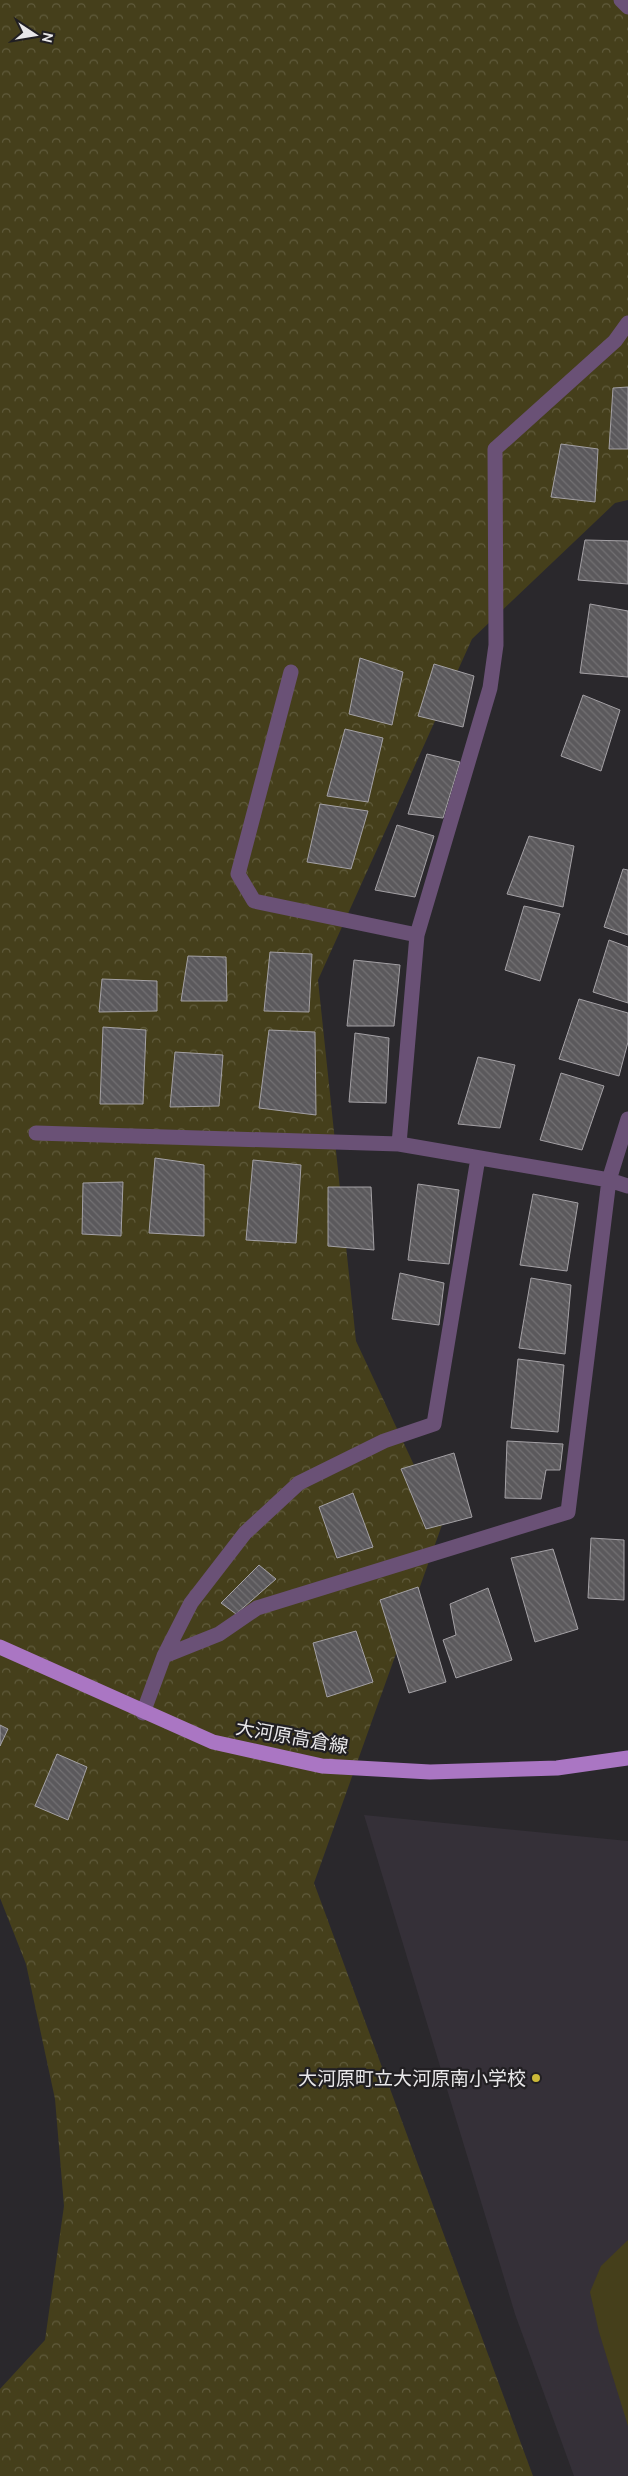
<svg xmlns="http://www.w3.org/2000/svg" width="628" height="2476" viewBox="0 0 628 2476" font-family="Cabin,'Noto Sans JP',sans-serif">
<style>
.built{fill:#353038}
.green{fill:#453f1b}
.forest{fill:url(#forest-crowns)}
.building{fill:url(#building-back-hatch);stroke:#a4a1a5}
.lines{fill:none;stroke-linecap:round;stroke-linejoin:round}
.minor{stroke:#6a5176;stroke-width:15}
.major{stroke:#aa76c3;stroke-width:15}
.poi-dot{fill:#ccb938;stroke:#211f22;stroke-width:2}
.labels{text-anchor:middle;dominant-baseline:central;stroke-width:4.5;stroke-linejoin:round;paint-order:stroke}
.street-label{font-size:19px;fill:#e8e7e9;stroke:#211f22}
.poi-label{font-size:19px;fill:#e8e7e9;stroke:#211f22;text-anchor:end}
</style>
<defs>
<pattern id="forest-crowns" width="20" height="18" patternUnits="userSpaceOnUse" patternTransform="scale(1.25)"><rect width="20" height="18" fill="#453f1b"/><path d="M2 6a3 3 0 1 1 6 0M12 15a3 3 0 1 1 6 0" fill="none" stroke="#605b3c"/></pattern>
<pattern id="building-back-hatch" width="6" height="6" patternUnits="userSpaceOnUse" patternTransform="scale(1.25)"><rect width="6" height="6" fill="#5b595c"/><path d="M-1 5l2 2M0 0l6 6M5-1l2 2" fill="none" stroke="#737173"/></pattern>
</defs>
<rect width="100%" height="100%" fill="#2a282c"/>
<path class="built" d="M364,1815L628,1841V2476H574L515,2314Z"/>
<path class="green" d="M628,2240V2426L599,2332L590,2292L601,2266Z"/>
<path class="forest" d="M0,0H628V500L615,503L472,639L318,980L356,1341L442,1525L314,1883L533,2476H0V2389L45,2340L64,2206L55,2099L26,1964L0,1898Z"/>
<path class="building" d="M628,387V449H609L613,388Z
M561,444L598,449L595,502L551,497Z
M585,540L628,541V584L578,580Z
M590,604L628,611V677L580,673Z
M360,658L403,672L392,725L349,714Z
M434,664L474,676L463,727L418,716Z
M583,695L620,710L601,771L561,756Z
M345,729L383,738L368,802L327,796Z
M427,754L460,762L443,818L408,814Z
M320,804L368,811L351,869L307,862Z
M397,825L434,836L415,897L375,890Z
M529,836L574,846L563,907L507,894Z
M623,869L628,870V935L604,927Z
M524,906L560,914L540,981L505,970Z
M609,940L628,947V1003L593,992Z
M270,952L312,954L309,1012L264,1011Z
M188,956L226,957L227,1001H181Z
M354,960L400,965L394,1026H347Z
M102,979L157,981V1011L99,1012Z
M579,999L628,1013V1042L619,1076L559,1059Z
M103,1027L146,1030L143,1104H100Z
M269,1030L315,1032L316,1115L259,1108Z
M355,1033L389,1038L386,1103L349,1102Z
M175,1052L223,1055L219,1106L170,1107Z
M478,1057L515,1065L500,1128L458,1124Z
M561,1073L604,1086L582,1150L540,1140Z
M155,1158L204,1165V1236L149,1233Z
M253,1160L301,1165L296,1243L246,1240Z
M123,1182L121,1236L82,1234L83,1183Z
M418,1184L459,1190L449,1264L408,1260Z
M328,1187H371L374,1250L328,1246Z
M533,1194L578,1203L567,1271L520,1265Z
M400,1273L444,1283L439,1325L392,1319Z
M531,1278L571,1285L565,1354L519,1348Z
M518,1359L564,1365L558,1432L511,1428Z
M507,1441L563,1444L560,1470H546L541,1499L505,1498Z
M454,1453L472,1517L426,1529L401,1469Z
M353,1493L373,1547L337,1558L319,1507Z
M591,1538L624,1540V1600L588,1598Z
M553,1549L578,1629L535,1642L511,1558Z
M259,1565L276,1579L236,1614L221,1603Z
M418,1587L446,1682L409,1693L380,1600Z
M488,1588L512,1660L456,1678L443,1640L456,1635L450,1604Z
M356,1631L373,1682L327,1697L313,1643Z
M0,1725L8,1729L0,1746Z
M57,1754L87,1767L68,1820L35,1806Z"/>
<g class="lines">
<path class="minor" d="M621,0L628,7
M291,672L238,874L254,901L417,935
M36,1133L399,1144L609,1180L628,1186
M399,1144L417,935L490,688L496,645L495,449L615,341L628,323
M164,1656L191,1603L245,1533L299,1483L384,1441L434,1424L478,1158
M143,1713L164,1656L219,1634L257,1608L568,1512L609,1180L628,1119"/>
<path class="major" d="M0,1647L213,1742L322,1766L430,1772L557,1768L628,1758"/>
</g>
<circle class="poi-dot" cx="536" cy="2078" r="5"/>
<g class="labels">
<g class="street-label">
<text transform="translate(292 1737) rotate(10)">大河原高倉線</text>
</g>
<g class="poi-label">
<text x="526" y="2078">大河原町立大河原南小学校</text>
</g>
</g>
<g transform="translate(35 35) rotate(102)" stroke="#211f22" stroke-width="4" paint-order="stroke">
<path d="M0-4L9 19L0 12L-9 19Z" fill="#e8e7e9"/>
<text y="-8" font-size="14" font-weight="bold" text-anchor="middle" fill="#e8e7e9">N</text>
</g>
</svg>
